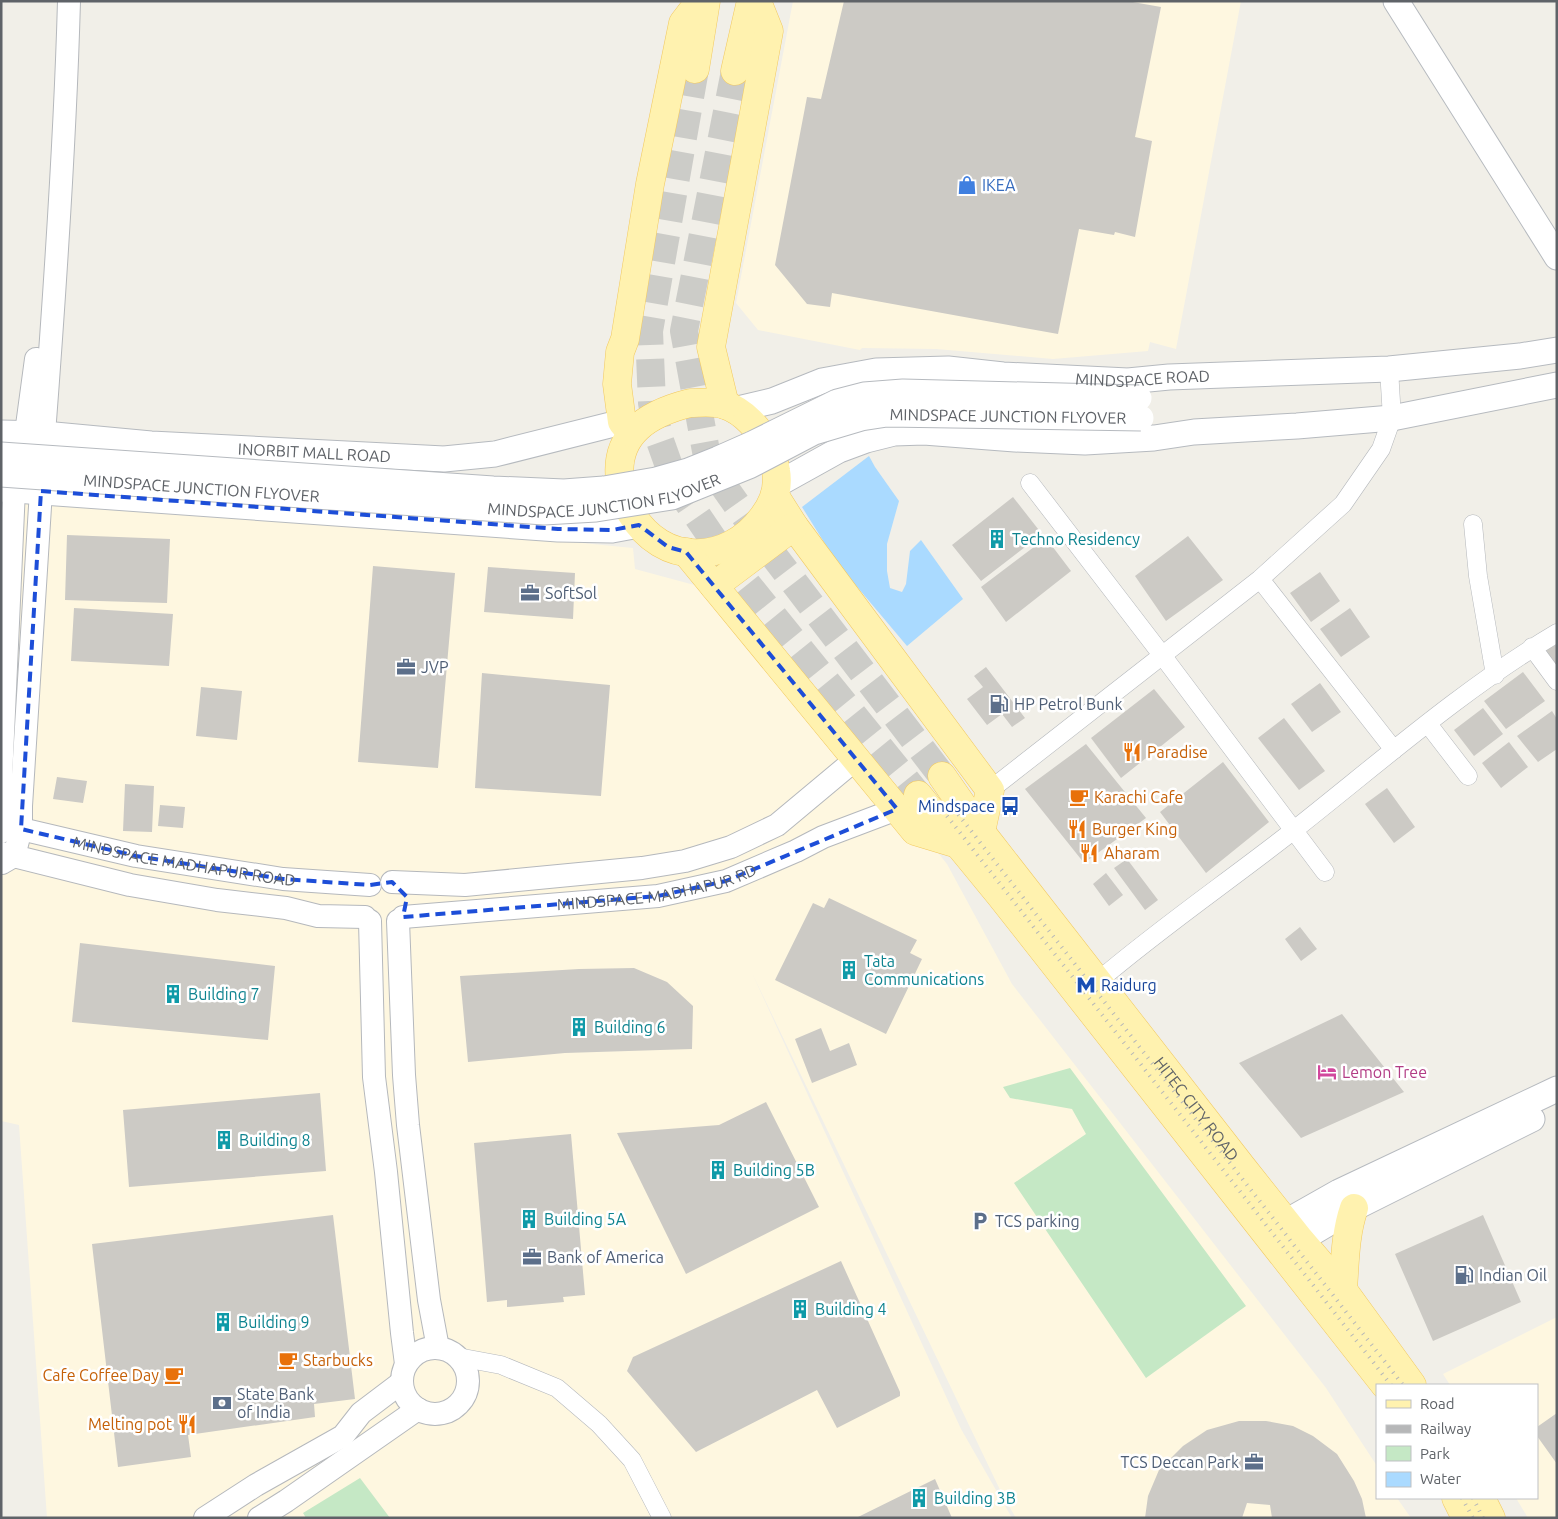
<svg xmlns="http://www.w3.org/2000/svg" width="1558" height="1519" viewBox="0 0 1558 1519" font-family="Ubuntu,sans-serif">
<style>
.commercial{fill:#fef7e0}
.green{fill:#c5e8c5}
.water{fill:#aadaff}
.building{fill:#cccac5}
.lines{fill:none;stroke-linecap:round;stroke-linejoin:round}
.primary-tunnel{stroke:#ccccc8;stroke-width:28;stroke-dasharray:28 14;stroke-linecap:butt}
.minor-casing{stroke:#b5b8bc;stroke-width:19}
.tertiary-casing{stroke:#b5b8bc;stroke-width:24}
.secondary-casing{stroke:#b6babf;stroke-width:27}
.primary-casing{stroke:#f2c960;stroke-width:29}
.minor{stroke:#fff;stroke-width:18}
.tertiary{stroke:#fff;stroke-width:22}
.secondary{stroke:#fff;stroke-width:25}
.primary{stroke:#fff2af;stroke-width:28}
.rail{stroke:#b6b7b8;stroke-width:4;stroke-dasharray:1 6;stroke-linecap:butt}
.secondary-bridge-casing{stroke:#b6babf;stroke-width:27;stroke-linecap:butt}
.secondary-bridge{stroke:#fff;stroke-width:25}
.marked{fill:none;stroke:#1d4ed8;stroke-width:4;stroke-dasharray:10 6;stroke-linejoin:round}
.labels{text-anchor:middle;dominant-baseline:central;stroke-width:5;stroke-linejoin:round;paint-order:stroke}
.shop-label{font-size:16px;fill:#366cbe;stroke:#fff;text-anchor:start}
.street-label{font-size:16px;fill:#5f6368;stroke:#fff}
.culture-label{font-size:16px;fill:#0d838f;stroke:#fff;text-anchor:start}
.service-label{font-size:16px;fill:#4e5e75;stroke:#fff;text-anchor:start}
.food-label{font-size:16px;fill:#c56008;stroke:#fff;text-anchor:start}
.transit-label{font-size:16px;fill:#164399;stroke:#fff;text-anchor:end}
.hotel-label{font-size:16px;fill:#b23c85;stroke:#fff;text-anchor:start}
</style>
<rect width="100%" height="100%" fill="#f1efe8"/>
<path class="commercial" d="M793,1H1241L1176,349L1150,342L1148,351L1053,359L936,349L862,348L860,350L758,330L736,303Z
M1,501L336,519L633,548L635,569L698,586L831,720L947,864L1012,984L1326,1388L1377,1466V1498H1397L1411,1518H1016L1003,1496L752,973L961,1429L1012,1518H47L19,1125L1,1121Z
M1557,1317V1518H1528L1516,1498H1537V1385H1450L1443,1374Z"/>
<path class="green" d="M1070,1068L1246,1306L1146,1378L1014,1183L1086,1134L1072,1109L1010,1098L1003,1087Z
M360,1478L390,1518H306L303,1513Z"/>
<path class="water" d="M869,456L875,467L899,501L887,544V571L890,588L902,592L906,584L910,551L921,540L963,599L907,646L837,563L802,507Z"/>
<path class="building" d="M844,1H1127L1161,7L1135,137L1152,141L1135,237L1115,232L1114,235L1079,229L1058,334L832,293L830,307L807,304L775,265L807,97L821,99Z
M1013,497L1042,534L981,581L952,545Z
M67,535L170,539L167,603L65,600Z
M1188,536L1223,580L1166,621L1135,576Z
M1046,538L1071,571L1006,622L981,587Z
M373,566L455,573L438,768L358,762Z
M488,567L575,573L573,619L484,612Z
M1320,572L1340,601L1311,622L1290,593Z
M74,608L173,614L169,666L71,661Z
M1350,608L1370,637L1341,657L1320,629Z
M1557,644V667L1545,651Z
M986,667L1025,718L1012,727L1002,714L987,725L967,699L983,687L974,676Z
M1523,672L1545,701L1506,729L1484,701Z
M482,673L610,685L601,796L475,788Z
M1320,683L1341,712L1312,732L1291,704Z
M201,687L242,691L237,740L196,736Z
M1154,689L1185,727L1121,778L1091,738Z
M1483,708L1503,734L1474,756L1454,730Z
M1552,711L1557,719V749L1538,762L1517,736Z
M1284,718L1325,771L1299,790L1258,738Z
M1509,742L1528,767L1501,788L1482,763Z
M1086,744L1146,818L1084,863L1025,789Z
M1223,762L1269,822L1206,873L1160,812Z
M57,777L87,781L83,803L53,799Z
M125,784L154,786L152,832L123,831Z
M1387,788L1415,827L1394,843L1365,804Z
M160,805L185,807L183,828L158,826Z
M1127,859L1158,900L1145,910L1114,868Z
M1106,873L1123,895L1109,906L1093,884Z
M829,898L917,940L910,953L922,959L886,1034L775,980L813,903L824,908Z
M1300,927L1317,949L1301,961L1285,939Z
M80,943L275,966L268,1040L72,1022Z
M634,968L667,982L693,1006L692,1049L565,1053L468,1062L460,976L579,969Z
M1342,1014L1404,1092L1301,1138L1239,1063Z
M821,1028L830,1051L849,1043L857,1065L812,1083L795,1039Z
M320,1093L326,1171L129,1187L123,1110Z
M766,1102L819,1207L686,1274L617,1133L719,1125Z
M571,1134L585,1295L563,1297L564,1302L507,1307V1300L487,1302L474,1143Z
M333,1215L355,1399L314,1404L315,1417L188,1435L191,1457L118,1467L92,1244Z
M1483,1215L1521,1302L1433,1341L1395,1254Z
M841,1261L900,1392V1396L837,1428L817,1390L696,1452L627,1371L633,1357Z
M1557,1413V1464L1537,1436V1427Z
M1239,1421H1266L1293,1426L1313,1436L1337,1454L1354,1481L1362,1499L1366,1518H1272L1270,1505L1247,1503L1242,1518H1145L1148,1496L1159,1470L1183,1446L1207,1430Z
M935,1479L952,1518H856Z"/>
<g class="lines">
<path class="primary-tunnel" d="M695,69L649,331L652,403L659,438L669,466L685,498L726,558L918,795
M735,71L684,331L706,451L720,481L767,547L942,776"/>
<g class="minor-casing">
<path id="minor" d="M1030,483L1162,655L1325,872
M1473,524L1478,576L1495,675
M1260,579L1394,750
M1532,647L1557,681
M1428,724L1468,776
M990,790L1260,579L1343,504L1381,449L1392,418L1389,369
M1097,982C1160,928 1229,881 1294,830C1379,763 1464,688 1557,633
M458,1357L501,1365L557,1388L599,1424L632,1460L662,1518"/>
</g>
<g class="tertiary-casing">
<g id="tertiary">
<path d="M26,433L36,359"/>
<path d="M44,434C55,290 65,146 69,1"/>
<path id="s1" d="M1,819L21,829L136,856L283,879L370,885"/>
<path d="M1,832L3,820L1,778L14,489"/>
<path d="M1,853L130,885L217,900L286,908L318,916L365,917"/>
<path d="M1,861L2,863L14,856L21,829V806L41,491"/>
<path d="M392,882L465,885L642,868L685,861L731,847L777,825L856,759"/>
<path id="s2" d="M403,917L658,896L726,881L796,851L823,837L897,809"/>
<path d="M370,921L374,1077L386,1172L402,1333L406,1364"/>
<path d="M398,921L404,1075L408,1125L429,1300L438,1348"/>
<circle cx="435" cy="1381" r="33"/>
<path d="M205,1518L256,1485L343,1436L361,1413L402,1382"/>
<path d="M259,1518L286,1501L418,1409"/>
</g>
</g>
<g class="secondary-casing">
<g id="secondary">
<path d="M1396,1L1557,257"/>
<path id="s3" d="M734,410L772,401L822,381L876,371L948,369L1003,375L1128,381L1169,377L1389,369L1520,356L1557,350"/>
<path id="s4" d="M1,433L44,434L151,444L444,459L495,454L622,422"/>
<path d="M776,485L839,450L866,440L894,433L924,432L1015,439L1085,442L1154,438L1194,432L1297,426L1392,418L1557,385"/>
<path d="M1,489L558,529L612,530L639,525"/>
<path d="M1286,1222L1339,1192L1557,1089"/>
<path d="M1300,1240L1354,1208L1532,1119"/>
</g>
</g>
<g class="primary-casing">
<g id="primary">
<path d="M695,69L706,1"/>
<path d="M735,71L751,1"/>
<path d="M690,403C701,403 714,401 725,405C743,411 760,429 767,446C771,454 775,463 776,471C779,488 773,504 763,517C727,566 662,566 631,513C625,503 622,492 620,481C614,433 650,413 690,403Z"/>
<path d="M725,405L711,347L769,31L757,1"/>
<path d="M631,433L622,422L617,384L620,352L625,339L650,184L683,23L700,1"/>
<path d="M775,496L794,526L990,790L981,832"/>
<path d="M686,552L915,831L958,844"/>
<path d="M714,586L794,526"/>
<path id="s5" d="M942,776L981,832L1242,1167L1300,1240L1343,1290L1412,1385"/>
<path d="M918,795L1000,895L1385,1385"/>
<path d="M1343,1290C1345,1262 1345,1234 1354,1208"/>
<path d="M1456,1498L1466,1518"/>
<path d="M1481,1498L1491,1518"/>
</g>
</g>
<use href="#minor" class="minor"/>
<use href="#tertiary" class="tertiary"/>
<use href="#secondary" class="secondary"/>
<use href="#primary" class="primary"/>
<path class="rail" d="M954,809L1403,1385
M947,816L1391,1385
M1462,1498L1473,1518
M1473,1498L1483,1518"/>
<g class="secondary-bridge-casing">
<g id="secondary-bridge">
<path d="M1,455L493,489L564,492L604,489L656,480L688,471L718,459L752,444L837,402L864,395L903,392L1139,398"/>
<path id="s6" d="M1,474L544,512L596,509L672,497L749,466L814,432L861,418L887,414L1141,418"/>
</g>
</g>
<use href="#secondary-bridge" class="secondary-bridge"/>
</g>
<path class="marked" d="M41,491L558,529L612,530L639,525L668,547L686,552L897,809L726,881L658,896L403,917L407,897L392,882L370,885L283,879L136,856L21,829Z"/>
<defs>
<g id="shop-bare" transform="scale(1.5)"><path d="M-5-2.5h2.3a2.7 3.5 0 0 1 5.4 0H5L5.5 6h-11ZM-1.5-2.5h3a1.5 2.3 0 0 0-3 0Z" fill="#3f7fe0" stroke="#fff" stroke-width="2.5" paint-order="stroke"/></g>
<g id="building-bare" transform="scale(1.5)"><path d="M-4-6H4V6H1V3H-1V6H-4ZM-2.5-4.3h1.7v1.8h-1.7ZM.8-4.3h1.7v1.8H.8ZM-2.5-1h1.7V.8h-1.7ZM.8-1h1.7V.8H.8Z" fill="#0f9aa8" stroke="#fff" stroke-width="2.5" paint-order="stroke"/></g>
<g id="office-bare" transform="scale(1.5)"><path d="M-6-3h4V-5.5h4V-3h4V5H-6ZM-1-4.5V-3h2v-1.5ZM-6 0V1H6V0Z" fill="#5c6f8a" stroke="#fff" stroke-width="2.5" paint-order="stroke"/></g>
<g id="fuel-bare" transform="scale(1.5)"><path d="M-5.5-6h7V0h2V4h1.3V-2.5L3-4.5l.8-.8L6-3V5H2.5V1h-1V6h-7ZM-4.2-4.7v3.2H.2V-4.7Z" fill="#5c6f8a" stroke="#fff" stroke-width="2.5" paint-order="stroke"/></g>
<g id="restaurant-bare" transform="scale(1.5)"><path d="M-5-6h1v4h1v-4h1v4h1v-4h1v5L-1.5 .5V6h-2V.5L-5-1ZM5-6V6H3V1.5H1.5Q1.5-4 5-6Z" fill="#e8710a" stroke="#fff" stroke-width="2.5" paint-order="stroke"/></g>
<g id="cafe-bare" transform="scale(1.5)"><path d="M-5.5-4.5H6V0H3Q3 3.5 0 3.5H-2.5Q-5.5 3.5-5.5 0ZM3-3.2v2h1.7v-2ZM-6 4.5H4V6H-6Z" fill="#e8710a" stroke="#fff" stroke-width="2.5" paint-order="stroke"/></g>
<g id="bus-bare" transform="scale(1.5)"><path d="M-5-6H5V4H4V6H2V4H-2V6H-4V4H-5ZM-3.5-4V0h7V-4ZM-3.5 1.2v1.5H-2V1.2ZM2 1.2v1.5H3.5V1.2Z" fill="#1a4fb4" stroke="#fff" stroke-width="2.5" paint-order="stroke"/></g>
<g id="metro-bare" transform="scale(1.5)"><path d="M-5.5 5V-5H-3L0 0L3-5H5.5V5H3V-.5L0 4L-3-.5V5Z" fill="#1a4fb4" stroke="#fff" stroke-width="2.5" paint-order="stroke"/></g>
<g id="hotel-bare" transform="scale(1.5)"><path d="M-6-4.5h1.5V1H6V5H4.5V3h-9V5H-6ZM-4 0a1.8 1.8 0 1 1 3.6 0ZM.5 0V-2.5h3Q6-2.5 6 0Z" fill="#d1479c" stroke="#fff" stroke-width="2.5" paint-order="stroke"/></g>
<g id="parking-bare" transform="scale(1.5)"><path d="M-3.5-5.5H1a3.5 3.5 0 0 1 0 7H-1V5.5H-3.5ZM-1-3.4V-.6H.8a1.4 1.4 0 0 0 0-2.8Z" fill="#5c6f8a" stroke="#fff" stroke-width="2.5" paint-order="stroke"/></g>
<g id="bank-bare" transform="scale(1.5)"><path d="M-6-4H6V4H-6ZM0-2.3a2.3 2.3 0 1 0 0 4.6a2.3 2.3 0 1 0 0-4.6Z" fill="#5c6f8a" stroke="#fff" stroke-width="2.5" paint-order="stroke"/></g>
</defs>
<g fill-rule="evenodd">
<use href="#shop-bare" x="967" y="185"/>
<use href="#building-bare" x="997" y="539"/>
<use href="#office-bare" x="530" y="593"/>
<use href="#office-bare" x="406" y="667"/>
<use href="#fuel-bare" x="999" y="704"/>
<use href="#restaurant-bare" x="1132" y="752"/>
<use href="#cafe-bare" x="1079" y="797"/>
<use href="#bus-bare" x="1010" y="806"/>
<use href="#restaurant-bare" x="1077" y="829"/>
<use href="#restaurant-bare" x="1089" y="853"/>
<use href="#building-bare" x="849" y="970"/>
<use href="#metro-bare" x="1086" y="985"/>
<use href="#building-bare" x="173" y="994"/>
<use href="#building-bare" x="579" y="1027"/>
<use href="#hotel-bare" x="1327" y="1072"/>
<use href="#building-bare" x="224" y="1140"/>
<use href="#building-bare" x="718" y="1170"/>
<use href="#building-bare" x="529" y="1219"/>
<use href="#parking-bare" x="980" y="1221"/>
<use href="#office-bare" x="532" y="1257"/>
<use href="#fuel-bare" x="1464" y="1275"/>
<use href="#building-bare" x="800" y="1309"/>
<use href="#building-bare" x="223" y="1322"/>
<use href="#cafe-bare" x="288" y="1360"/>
<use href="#cafe-bare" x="174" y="1375"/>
<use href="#bank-bare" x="222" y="1403"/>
<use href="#restaurant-bare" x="187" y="1424"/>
<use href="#office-bare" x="1254" y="1462"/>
<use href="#building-bare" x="919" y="1498"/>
</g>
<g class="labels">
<g class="shop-label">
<text x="982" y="185">IKEA</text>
</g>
<g class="street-label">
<text stroke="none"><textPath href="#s3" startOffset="415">MINDSPACE ROAD</textPath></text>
<text stroke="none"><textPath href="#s6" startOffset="1026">MINDSPACE JUNCTION FLYOVER</textPath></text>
<text stroke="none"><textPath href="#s4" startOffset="314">INORBIT MALL ROAD</textPath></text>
<text stroke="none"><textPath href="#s6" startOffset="201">MINDSPACE JUNCTION FLYOVER</textPath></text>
<text stroke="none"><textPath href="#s6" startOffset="606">MINDSPACE JUNCTION FLYOVER</textPath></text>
<text stroke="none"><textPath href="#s1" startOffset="189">MINDSPACE MADHAPUR ROAD</textPath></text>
<text stroke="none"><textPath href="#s2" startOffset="256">MINDSPACE MADHAPUR RD</textPath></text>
<text stroke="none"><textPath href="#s5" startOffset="419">HITEC CITY ROAD</textPath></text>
</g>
<g class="culture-label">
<text x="1012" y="539">Techno Residency</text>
<text x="864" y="961">Tata<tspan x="864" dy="18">Communications</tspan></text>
<text x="188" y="994">Building 7</text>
<text x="594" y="1027">Building 6</text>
<text x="239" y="1140">Building 8</text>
<text x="733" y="1170">Building 5B</text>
<text x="544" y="1219">Building 5A</text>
<text x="815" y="1309">Building 4</text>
<text x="238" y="1322">Building 9</text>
<text x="934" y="1498">Building 3B</text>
</g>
<g class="service-label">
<text x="545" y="593">SoftSol</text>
<text x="421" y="667">JVP</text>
<text x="1014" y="704">HP Petrol Bunk</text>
<text x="995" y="1221">TCS parking</text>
<text x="547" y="1257">Bank of America</text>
<text x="1479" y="1275">Indian Oil</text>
<text x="237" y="1394">State Bank<tspan x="237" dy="18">of India</tspan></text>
<text x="1239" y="1462" text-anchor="end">TCS Deccan Park</text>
</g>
<g class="food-label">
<text x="1147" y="752">Paradise</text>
<text x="1094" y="797">Karachi Cafe</text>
<text x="1092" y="829">Burger King</text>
<text x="1104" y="853">Aharam</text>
<text x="303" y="1360">Starbucks</text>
<text x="159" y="1375" text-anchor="end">Cafe Coffee Day</text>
<text x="172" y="1424" text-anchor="end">Melting pot</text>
</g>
<g class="transit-label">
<text x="995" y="806">Mindspace</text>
<text x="1101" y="985" text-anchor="start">Raidurg</text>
</g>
<g class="hotel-label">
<text x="1342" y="1072">Lemon Tree</text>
</g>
</g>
<rect width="1558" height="1519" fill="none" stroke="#5f6368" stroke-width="5"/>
<rect x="1376" y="1384" width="162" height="115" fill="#ffffff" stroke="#bfc1c3"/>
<rect x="1386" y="1400" width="25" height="8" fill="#fff2af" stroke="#bfc1c3"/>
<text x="1420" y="1409" font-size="15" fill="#5f6368">Road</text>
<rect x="1386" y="1425" width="25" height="8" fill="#b6b7b8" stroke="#bfc1c3"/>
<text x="1420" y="1434" font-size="15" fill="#5f6368">Railway</text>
<rect x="1386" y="1446" width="25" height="15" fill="#c5e8c5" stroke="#bfc1c3"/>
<text x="1420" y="1459" font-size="15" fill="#5f6368">Park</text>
<rect x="1386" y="1472" width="25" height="15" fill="#aadaff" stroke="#bfc1c3"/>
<text x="1420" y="1484" font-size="15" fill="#5f6368">Water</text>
</svg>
